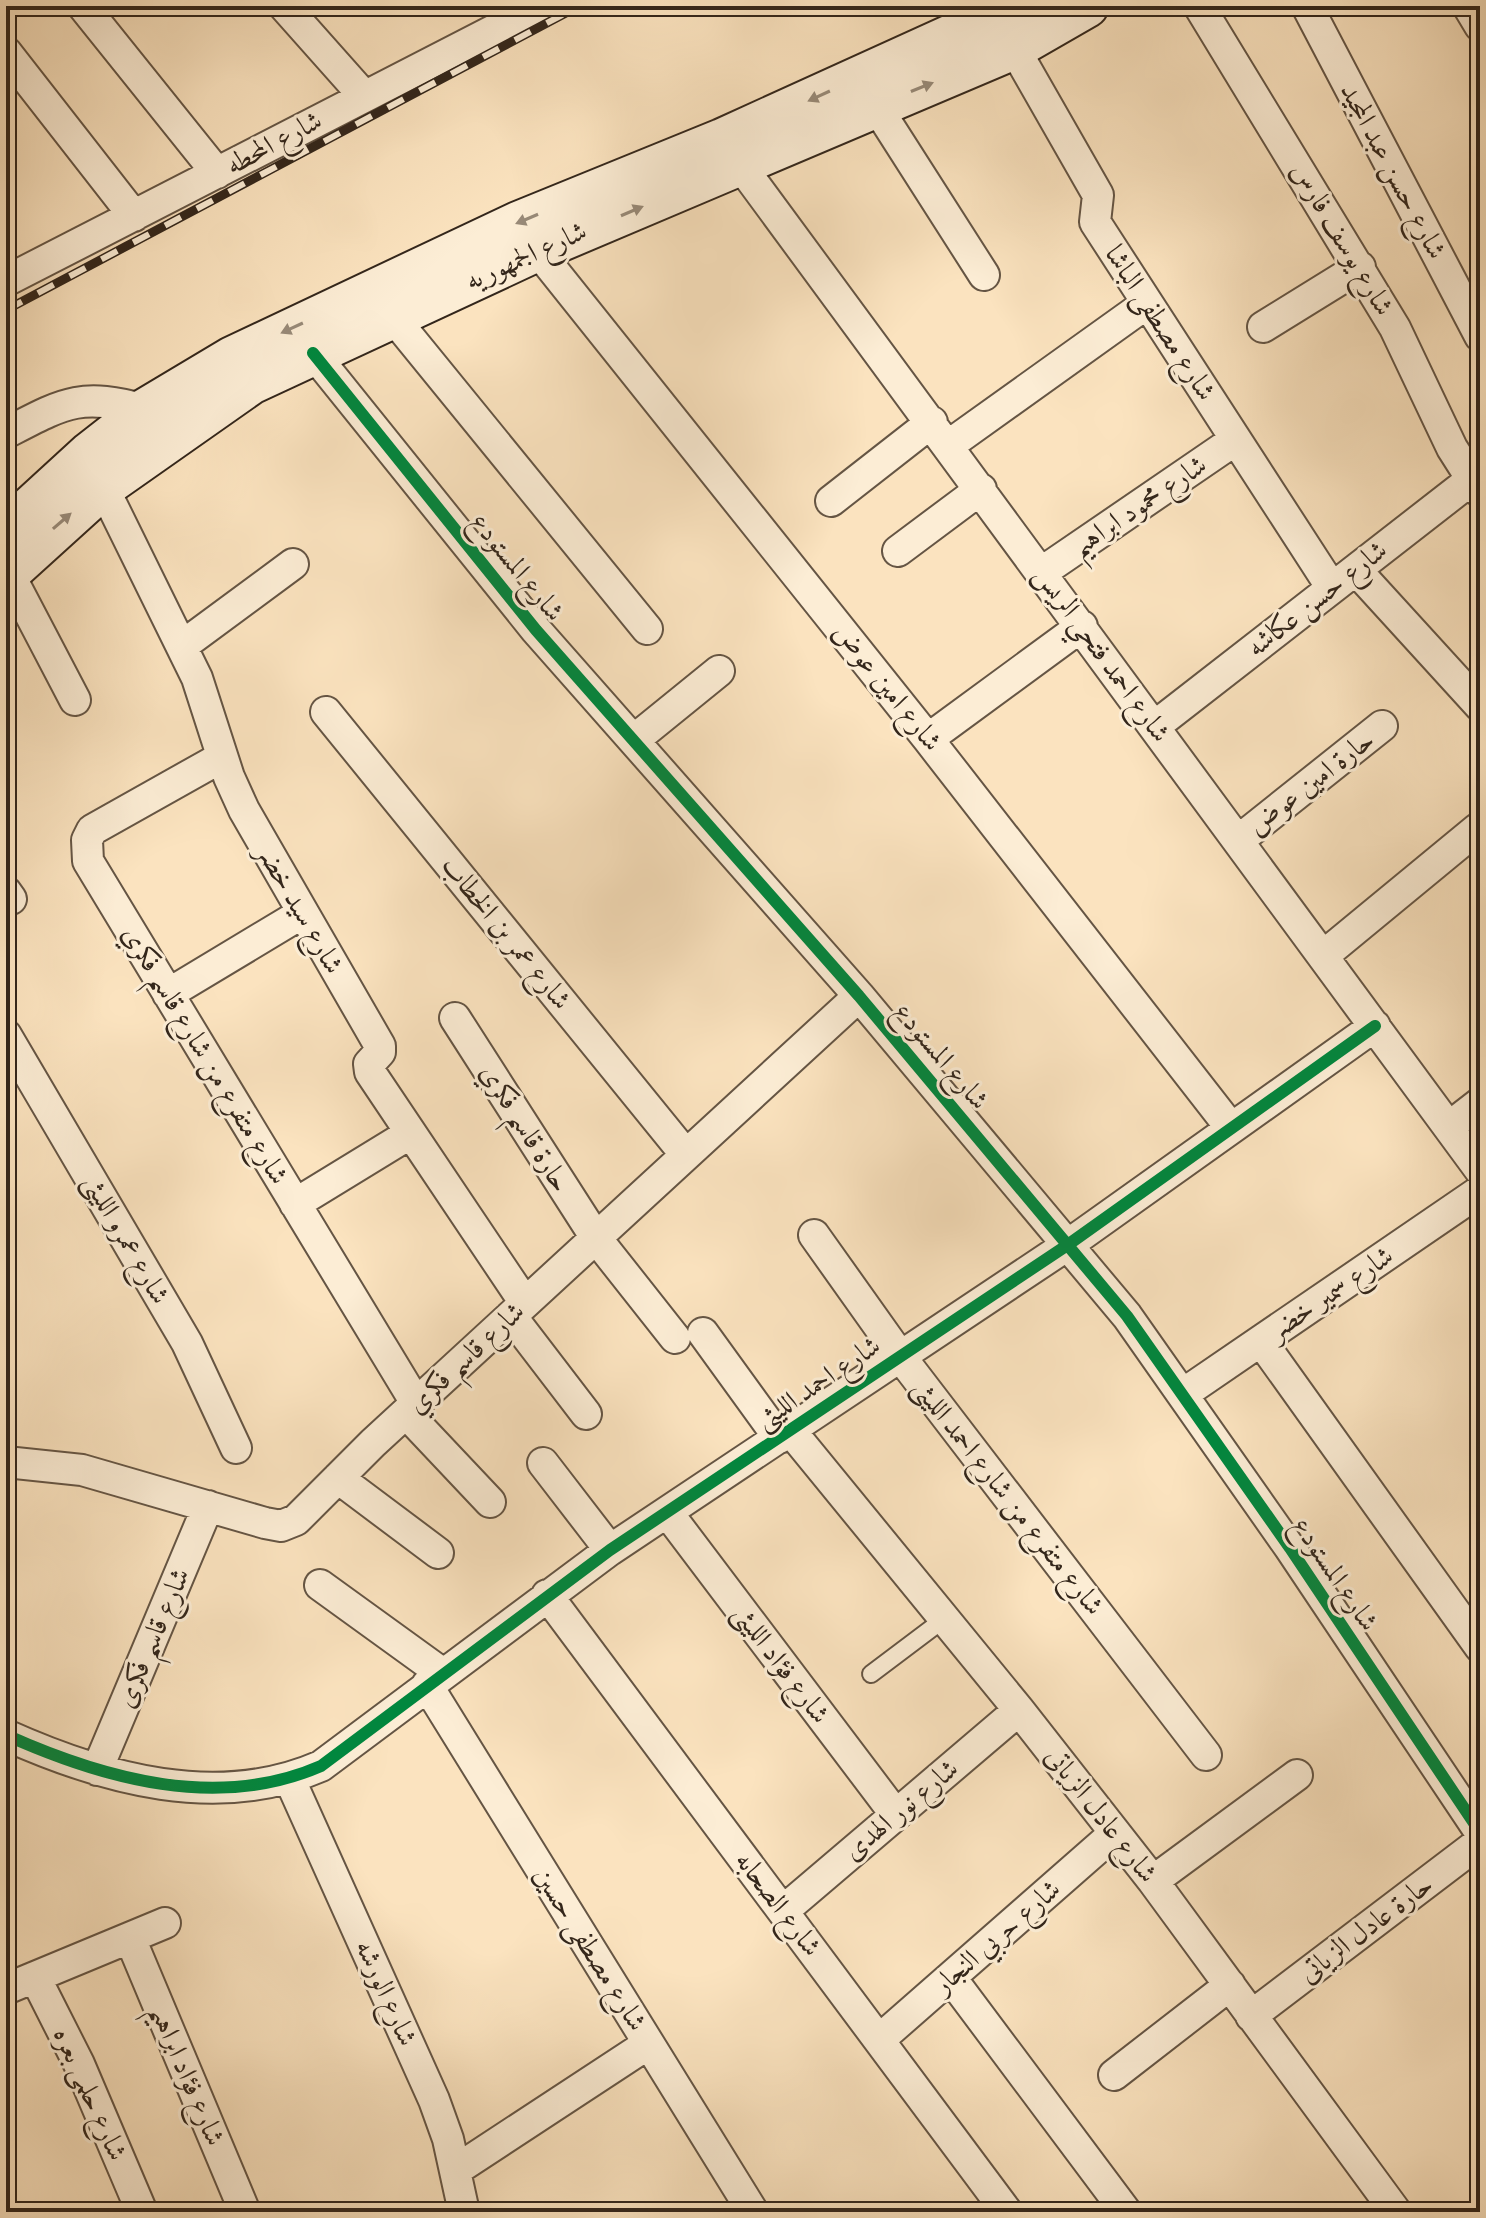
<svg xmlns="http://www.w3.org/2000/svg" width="1486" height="2218" viewBox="0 0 1486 2218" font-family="'IM FELL Double Pica',Amiri,serif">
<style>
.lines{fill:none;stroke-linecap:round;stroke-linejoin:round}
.service-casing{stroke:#655544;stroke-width:20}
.minor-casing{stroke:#655544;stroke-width:34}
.secondary-casing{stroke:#33261b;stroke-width:46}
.service{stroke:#fcedd5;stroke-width:16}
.minor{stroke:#fcedd5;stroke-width:30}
.secondary{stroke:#fcedd5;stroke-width:42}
.rail-casing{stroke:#33261b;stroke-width:9}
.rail{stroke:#fcedd5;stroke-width:6;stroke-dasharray:18;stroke-linecap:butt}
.cycleway-casing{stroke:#fcedd5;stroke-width:17}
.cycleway{stroke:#00873e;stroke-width:12}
.oneway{fill:#988a78}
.labels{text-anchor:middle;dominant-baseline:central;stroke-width:6;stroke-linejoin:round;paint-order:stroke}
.street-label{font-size:28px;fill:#33261b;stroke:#fcedd5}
</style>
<rect width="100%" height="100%" fill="#fbe3bf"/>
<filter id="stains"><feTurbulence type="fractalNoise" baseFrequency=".0025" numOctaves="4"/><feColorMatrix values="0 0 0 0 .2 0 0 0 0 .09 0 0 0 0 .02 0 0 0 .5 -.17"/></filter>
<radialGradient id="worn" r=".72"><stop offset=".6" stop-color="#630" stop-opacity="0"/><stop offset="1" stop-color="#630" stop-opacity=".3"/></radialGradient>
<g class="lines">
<g class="service-casing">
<path id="service" d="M871,1674L944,1619"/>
</g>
<g class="minor-casing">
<path id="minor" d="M83,6L217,173
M284,6L364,96
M1199,6L1395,328L1452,448L1480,492
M1307,6L1480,336
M1468,6L1480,26
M1014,48L1098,195L1095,222L1332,588
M6,52L134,216
M876,106L984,275
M730,151L1480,1170
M537,250L928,739L1231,1128
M6,281L541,6
M392,316L647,629
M1263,327L1360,267
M313,353L536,630L859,996L1127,1316L1290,1548L1480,1832
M6,433C64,403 80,392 145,410
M949,445L1146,304
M103,487L197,678L229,777L244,810L380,1046V1052L369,1064L370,1072L525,1303
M831,501L932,422
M898,551L981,489
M1356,570L1480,706
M8,572L75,700
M1042,572L1235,440
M182,646L293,564
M326,712L686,1155
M1155,726L1480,473
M928,739L1082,626
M634,740L719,671
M222,757L92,830L87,840L88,861L416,1403
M1239,840L1382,726
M6,892L11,899
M1323,956L1477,829
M168,994L301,914
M455,1018L596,1238L675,1338
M6,1035L187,1343L236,1448
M1449,1127L1480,1103
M295,1204L411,1133
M814,1235L900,1356L1206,1755
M511,1316L586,1414
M703,1333L779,1438
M1261,1341L1480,1647
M1183,1394L1480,1191
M406,1413L490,1502
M790,1430L1019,1710L1153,1881L1396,2212
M6,1462L82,1470L265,1523L281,1526L296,1520L373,1443L859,996
M543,1463L610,1550
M338,1478L438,1553
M667,1512L896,1815
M320,1585L443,1674
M547,1595L1007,2212
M427,1685L753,2212
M6,1735C104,1779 218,1811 321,1766L610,1550L1069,1244L1375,1026
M97,1770L208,1506
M290,1780L434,2100L448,2139L464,2212
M1153,1881L1297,1775
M783,1911L1019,1710
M130,1938L245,2212
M35,1977L79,2064L142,2212
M951,1978L1126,2212
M6,1989L165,1923
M1251,2016L1480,1842
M879,2040L1115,1833
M1114,2075L1230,1985
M456,2170L648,2044"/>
</g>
<g class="secondary-casing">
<path id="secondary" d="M6,530L90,453L145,410L232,358L518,223L722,140L1017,6
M6,575L103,487L251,383L537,250L1014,48L1087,6"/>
</g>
<use href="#service" class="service"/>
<use href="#minor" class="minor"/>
<use href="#secondary" class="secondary"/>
<g class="rail-casing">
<path id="rail" d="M6,310L579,6"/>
</g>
<use href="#rail" class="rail"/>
<g class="cycleway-casing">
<path id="cycleway" d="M313,353L536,630L859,996L1127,1316L1290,1548L1480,1832
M6,1735C104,1779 218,1811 321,1766L610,1550L1069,1244L1375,1026"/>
</g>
<use href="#cycleway" class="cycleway"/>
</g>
<defs><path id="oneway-solid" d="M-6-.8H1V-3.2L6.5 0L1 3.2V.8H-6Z" transform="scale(2)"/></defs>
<g class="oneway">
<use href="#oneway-solid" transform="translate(922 87) rotate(-22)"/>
<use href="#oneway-solid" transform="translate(819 96) rotate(155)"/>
<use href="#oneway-solid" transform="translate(632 211) rotate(-23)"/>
<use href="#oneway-solid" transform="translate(527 219) rotate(157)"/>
<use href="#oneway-solid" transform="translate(292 328) rotate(155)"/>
<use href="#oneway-solid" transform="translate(62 521) rotate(-41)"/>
</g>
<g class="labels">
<g class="street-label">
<text transform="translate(274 143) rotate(-28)">شارع المحطه</text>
<text transform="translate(1393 171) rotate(62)">شارع حسن عبد المجيد</text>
<text transform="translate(1342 239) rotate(59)">شارع يوسف فارس</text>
<text transform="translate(526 256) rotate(-24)">شارع الجمهوريه</text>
<text transform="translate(1160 323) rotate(57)">شارع مصطفى الباشا</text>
<text transform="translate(1139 506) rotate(-34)">شارع محمود ابراهيم</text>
<text transform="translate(517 567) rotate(51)">شارع المستودع</text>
<text transform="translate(1317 599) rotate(-38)">شارع حسن عكاشه</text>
<text transform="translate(1102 654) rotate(54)">شارع احمد فتحي الريس</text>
<text transform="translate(887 687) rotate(51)">شارع امين عوض</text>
<text transform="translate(1311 783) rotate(-38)">حارة امين عوض</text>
<text transform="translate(300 909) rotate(60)">شارع سيد خضر</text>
<text transform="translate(506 933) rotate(51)">شارع عمر بن الخطاب</text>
<text transform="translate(205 1055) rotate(59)">شارع متفرع من شارع قاسم فكري</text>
<text transform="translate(941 1056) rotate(50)">شارع المستودع</text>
<text transform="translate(525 1128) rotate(58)">حارة قاسم فكري</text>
<text transform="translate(126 1239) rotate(60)">شارع عمرو الليثى</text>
<text transform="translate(1331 1293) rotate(-34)">شارع سمير خضر</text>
<text transform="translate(466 1358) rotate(-43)">شارع قاسم فكري</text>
<text transform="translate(818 1383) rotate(-34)">شارع احمد الليثى</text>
<text transform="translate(1008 1497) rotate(52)">شارع متفرع من شارع احمد الليثى</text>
<text transform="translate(1335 1574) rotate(56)">شارع المستودع</text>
<text transform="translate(153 1638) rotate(-67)">شارع قاسم فكرى</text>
<text transform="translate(781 1664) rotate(53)">شارع فؤاد الليثى</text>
<text transform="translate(901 1810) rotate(-40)">شارع نور الهدى</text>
<text transform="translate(1101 1815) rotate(52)">شارع عادل الزياتى</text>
<text transform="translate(778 1904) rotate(53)">شارع الصحابه</text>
<text transform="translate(1366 1929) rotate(-37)">حارة عادل الزياتى</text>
<text transform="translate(997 1937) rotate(-41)">شارع حربي النجار</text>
<text transform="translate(590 1949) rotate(58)">شارع مصطفى حسين</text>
<text transform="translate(386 1993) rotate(66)">شارع الورشه</text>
<text transform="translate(187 2075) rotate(67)">شارع فؤاد ابراهيم</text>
<text transform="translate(90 2094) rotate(66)">شارع حلمى بعره</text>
</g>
</g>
<rect width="1486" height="2218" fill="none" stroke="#fbe3bf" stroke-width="32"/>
<rect x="8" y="8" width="1470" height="2202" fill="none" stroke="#33261b" stroke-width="4"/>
<rect x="16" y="16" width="1454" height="2186" fill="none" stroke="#33261b" stroke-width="2"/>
<rect width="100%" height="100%" filter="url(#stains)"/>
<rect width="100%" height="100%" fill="url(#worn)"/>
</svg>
